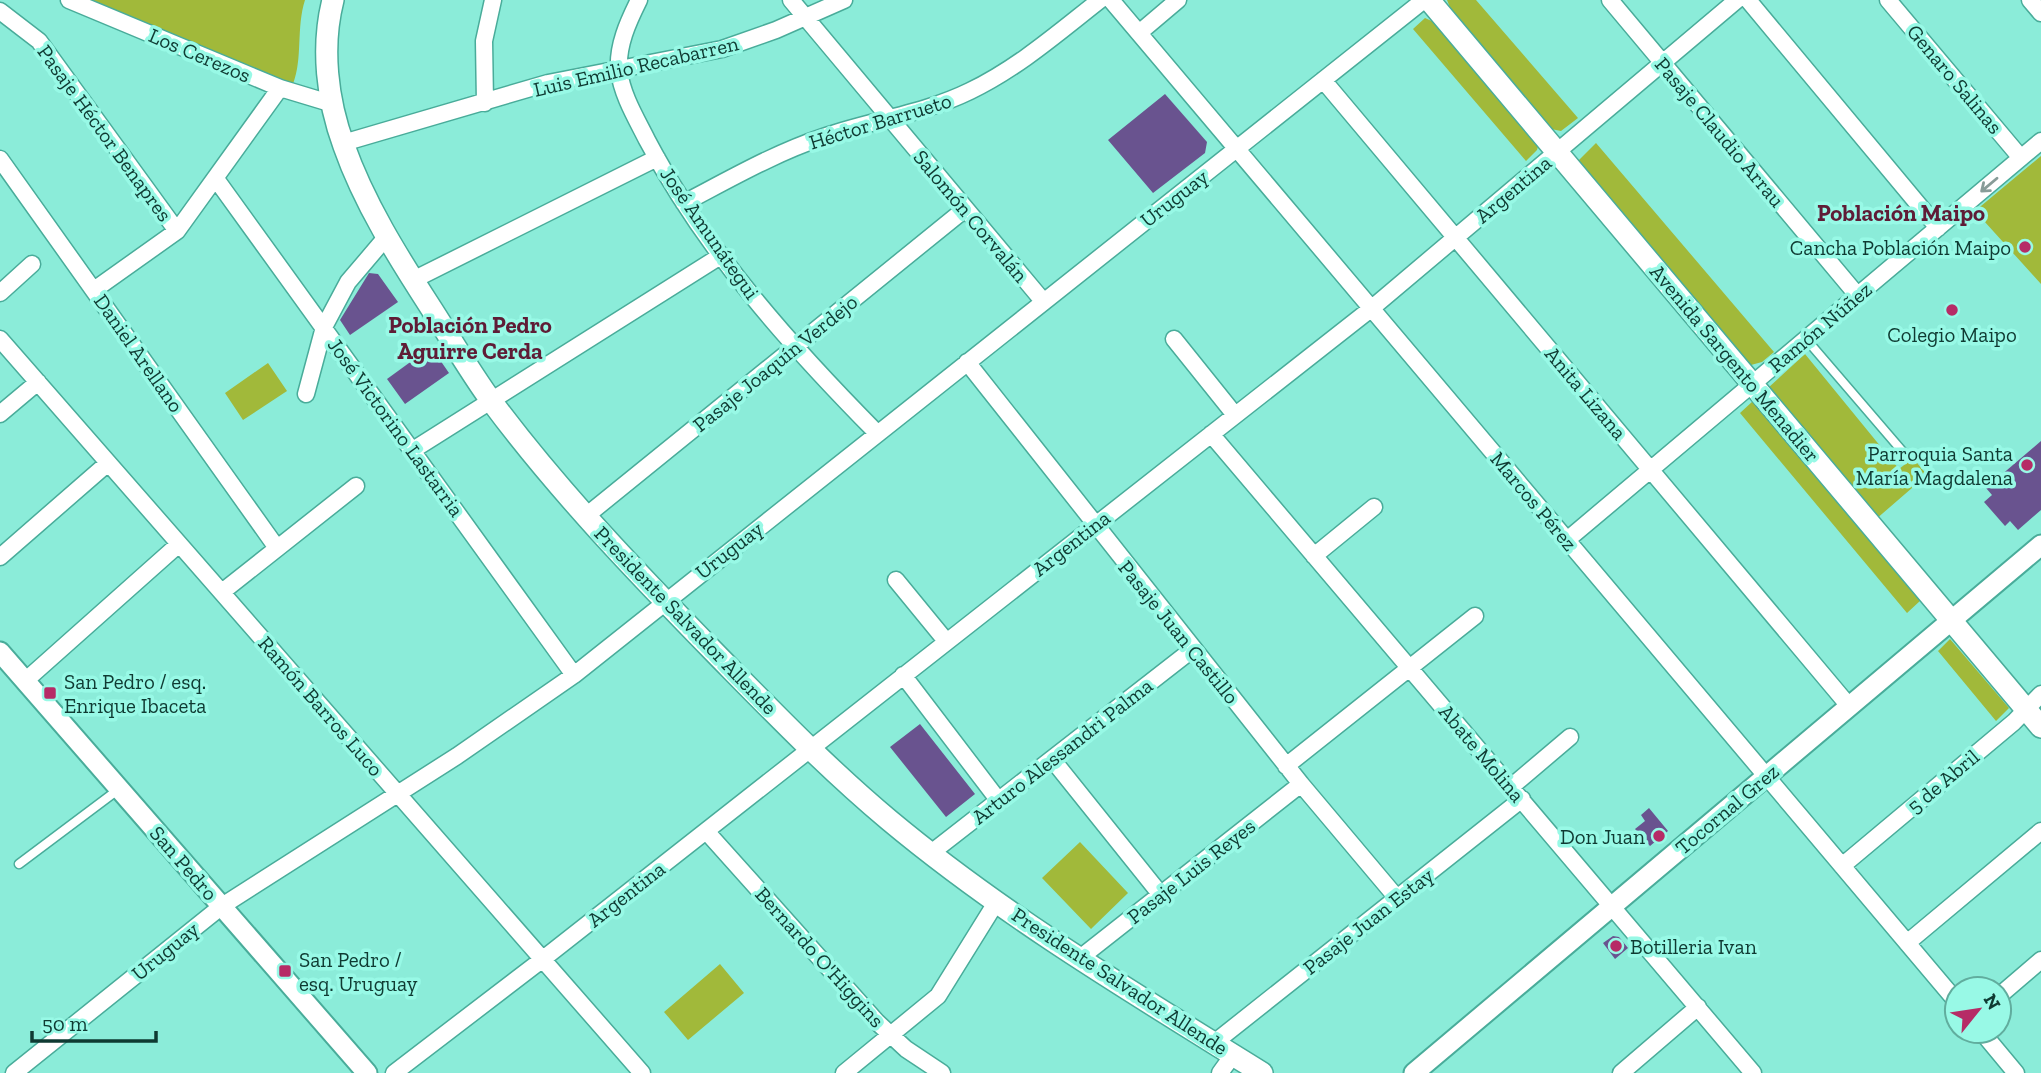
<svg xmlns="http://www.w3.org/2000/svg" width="2041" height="1073" viewBox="0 0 2041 1073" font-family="'Zilla Slab',serif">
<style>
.green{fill:#a1b93a}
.building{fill:#69538f}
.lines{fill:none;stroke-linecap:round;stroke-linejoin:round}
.service-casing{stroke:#49ac9a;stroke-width:11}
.minor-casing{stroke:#49ac9a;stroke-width:19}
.tertiary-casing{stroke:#49ac9a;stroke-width:23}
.secondary-casing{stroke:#49ac9a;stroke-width:24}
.service{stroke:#fff;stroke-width:8}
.minor{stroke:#fff;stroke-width:16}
.tertiary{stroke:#fff;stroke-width:19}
.secondary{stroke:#fff;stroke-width:21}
.oneway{stroke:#879c98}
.poi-dot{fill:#b62b66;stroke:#98f9e6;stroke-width:2.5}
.labels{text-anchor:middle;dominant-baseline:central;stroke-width:7;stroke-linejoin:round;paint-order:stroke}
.street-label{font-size:21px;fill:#0f3a32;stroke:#98f9e6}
.poi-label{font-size:21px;fill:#0f3a32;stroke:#98f9e6;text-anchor:end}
.neighbourhood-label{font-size:23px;font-weight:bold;fill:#5f1c36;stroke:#98f9e6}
</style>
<rect width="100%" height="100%" fill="#8becd9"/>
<path class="green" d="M88,0H305C296,28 303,58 293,84Z
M1447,0H1476L1578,118L1561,131L1551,129L1451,10Z
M1425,18L1436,23L1539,143L1537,150L1526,161L1413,29Z
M1596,143L1774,352L1762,362L1751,365L1578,161Z
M2041,156V284L1975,211Z
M1805,354L1899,469L1913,458L1927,475L1875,520L1768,388Z
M268,363L287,391L243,420L225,393Z
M1753,401L1921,600L1907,613L1740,413Z
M1950,639L2009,708L1996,721L1938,651Z
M1080,842L1128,893L1091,929L1042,878Z
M720,964L744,993L688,1040L664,1012Z"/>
<path class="building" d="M1165,94L1207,142L1205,153L1153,193L1108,140Z
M369,273L378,274L398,302L350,335L340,320Z
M431,347L449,373L405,404L387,379Z
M2041,441V510L2018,530L2010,521L2005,526L1984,502L1992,495L1986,488Z
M920,724L975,794L946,817L890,747Z
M1649,808L1668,831L1650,846L1635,829L1645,821L1641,815Z
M1613,936L1619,937L1628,948L1615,959L1603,943Z"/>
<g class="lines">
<g class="service-casing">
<path id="service" d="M1806,339L1903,452
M19,864L119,789"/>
</g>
<g class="minor-casing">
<path id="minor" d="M69,0L280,88L333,104
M639,0C628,22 617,46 619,71C622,95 636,118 647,140C705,250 790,345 877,433
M791,0L1043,301
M1111,0L1957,1002
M1610,0L1858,296
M1748,0L1938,228
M1888,0L2021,158
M2030,0L2041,13
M0,11L39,41L177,231
M1139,33L1178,0
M1323,80L1849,706
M485,103L484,41L493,0
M343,143L548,83L722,49L776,30L844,0
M0,159L277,548
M216,179L574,675
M684,203C730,179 775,153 823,137C872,120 923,114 970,91C1018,68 1059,32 1100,0
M413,280L657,158
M94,290L177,231L280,88
M0,293L32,264
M0,339L642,1073
M1174,339L1235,415
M967,362L1301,784L1397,898
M306,394L324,327L348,282L388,235
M0,414L38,382
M1211,434L1753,1073
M413,450L722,255
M586,516L965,209
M1567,540L2041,141
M1314,556L1374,507
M0,557L108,463
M896,580L946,641
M222,592L356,486
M903,675L999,801
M25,681L179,544
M1052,759L1161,895
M1286,766L1475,616
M1511,787L1570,737
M706,831L877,1022L906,1049L942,1073
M931,853L1193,649
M1842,866L2014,722L2041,694
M1907,943L2041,831
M1080,958L1301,784
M1999,996L2041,960
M1981,1031L2016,1073
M1214,1043L1522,799
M14,1073L222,906L457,756L574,675L1424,0
M394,1073L543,959L1372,308L1737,0
M844,1073L938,996L997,901
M1220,1073L1233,1055
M1621,1073L1698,1007"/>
</g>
<g class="tertiary-casing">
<path id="tertiary" d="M0,652L367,1073
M1414,1073L2041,545"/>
</g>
<g class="secondary-casing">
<path id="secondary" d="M333,0C321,47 327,100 344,146C364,203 398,257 431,308C451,339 470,372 492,402C559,492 639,575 718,656C773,712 828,769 889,820C1004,916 1135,994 1262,1073
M1429,0L2041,727"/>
</g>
<use href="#service" class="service"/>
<use href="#minor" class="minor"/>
<use href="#tertiary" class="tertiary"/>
<use href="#secondary" class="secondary"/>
</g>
<defs><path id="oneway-shaft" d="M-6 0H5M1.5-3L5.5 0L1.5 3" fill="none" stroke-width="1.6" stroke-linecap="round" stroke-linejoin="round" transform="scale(1.75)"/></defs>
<use class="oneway" href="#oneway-shaft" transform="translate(1989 185) rotate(140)"/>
<g class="poi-dot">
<circle cx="2025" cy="247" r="7"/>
<circle cx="1952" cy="310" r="7"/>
<circle cx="2027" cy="465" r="7"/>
<rect x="43" y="686" width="14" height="14" rx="3.5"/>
<circle cx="1659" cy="836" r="7"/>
<circle cx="1616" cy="946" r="7"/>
<rect x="278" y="964" width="14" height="14" rx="3.5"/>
</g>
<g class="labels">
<g class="street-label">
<text transform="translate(200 55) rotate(23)">Los Cerezos</text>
<text transform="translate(636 66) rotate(-13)">Luis Emilio Recabarren</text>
<text transform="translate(1955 79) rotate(50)">Genaro Salinas</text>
<text transform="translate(880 121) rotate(-17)">Héctor Barrueto</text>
<text transform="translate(1720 132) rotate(50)">Pasaje Claudio Arrau</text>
<text transform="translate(105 133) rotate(54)">Pasaje Héctor Benapres</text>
<text transform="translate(1513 189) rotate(-40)">Argentina</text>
<text transform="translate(1174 198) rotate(-38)">Uruguay</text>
<text transform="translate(971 216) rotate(50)">Salomón Corvalán</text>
<text transform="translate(710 233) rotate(55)">José Amunátegui</text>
<text transform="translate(1820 327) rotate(-40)">Ramón Núñez</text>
<text transform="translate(139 353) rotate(55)">Daniel Arellano</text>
<text transform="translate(775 363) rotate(-39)">Pasaje Joaquín Verdejo</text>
<text transform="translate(1735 363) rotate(50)">Avenida Sargento Menadier</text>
<text transform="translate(1586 393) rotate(50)">Anita Lizana</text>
<text transform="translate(396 427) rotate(54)">José Victorino Lastarria</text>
<text transform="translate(1534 501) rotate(50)">Marcos Pérez</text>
<text transform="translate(1071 543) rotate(-38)">Argentina</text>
<text transform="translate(729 550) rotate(-38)">Uruguay</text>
<text transform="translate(686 620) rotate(46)">Presidente Salvador Allende</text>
<text transform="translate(1179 632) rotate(51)">Pasaje Juan Castillo</text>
<text transform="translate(321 706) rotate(49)">Ramón Barros Luco</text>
<text transform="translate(1062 751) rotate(-38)">Arturo Alessandri Palma</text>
<text transform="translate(1482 753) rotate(50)">Abate Molina</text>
<text transform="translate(1943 781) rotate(-40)">5 de Abril</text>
<text transform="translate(1727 809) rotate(-40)">Tocornal Grez</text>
<text transform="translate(184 863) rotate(49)">San Pedro</text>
<text transform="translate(1191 871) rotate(-38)">Pasaje Luis Reyes</text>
<text transform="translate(626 894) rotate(-38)">Argentina</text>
<text transform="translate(1368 921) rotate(-38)">Pasaje Juan Estay</text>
<text transform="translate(165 951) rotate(-39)">Uruguay</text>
<text transform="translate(820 957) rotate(48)">Bernardo O'Higgins</text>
<text transform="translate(1120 981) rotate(33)">Presidente Salvador Allende</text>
</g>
<g class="poi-label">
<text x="2011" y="247">Cancha Población Maipo</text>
<text x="1952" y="334" text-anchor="middle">Colegio Maipo</text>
<text x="2013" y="453">Parroquia Santa<tspan x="2013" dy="24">María Magdalena</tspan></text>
<text x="64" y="681" text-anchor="start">San Pedro / esq.<tspan x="64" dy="24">Enrique Ibaceta</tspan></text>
<text x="1645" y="836">Don Juan</text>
<text x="1630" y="946" text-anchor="start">Botilleria Ivan</text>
<text x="299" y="959" text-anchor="start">San Pedro /<tspan x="299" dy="24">esq. Uruguay</tspan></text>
</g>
<g class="neighbourhood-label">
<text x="1901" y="213">Población Maipo</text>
<text x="470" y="325">Población Pedro<tspan x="470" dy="26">Aguirre Cerda</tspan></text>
</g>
</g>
<g transform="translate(1978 1010) rotate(60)"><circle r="33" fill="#98f9e6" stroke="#61ad9e" stroke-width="2"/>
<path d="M0-5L12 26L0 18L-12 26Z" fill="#b62b66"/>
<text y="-10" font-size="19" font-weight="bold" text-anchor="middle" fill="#0f3a32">N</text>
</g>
<path d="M32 1031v10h124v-10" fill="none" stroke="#0f3a32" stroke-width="3.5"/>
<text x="42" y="1031" font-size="21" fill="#0f3a32" stroke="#98f9e6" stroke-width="5" paint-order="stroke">50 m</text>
</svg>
